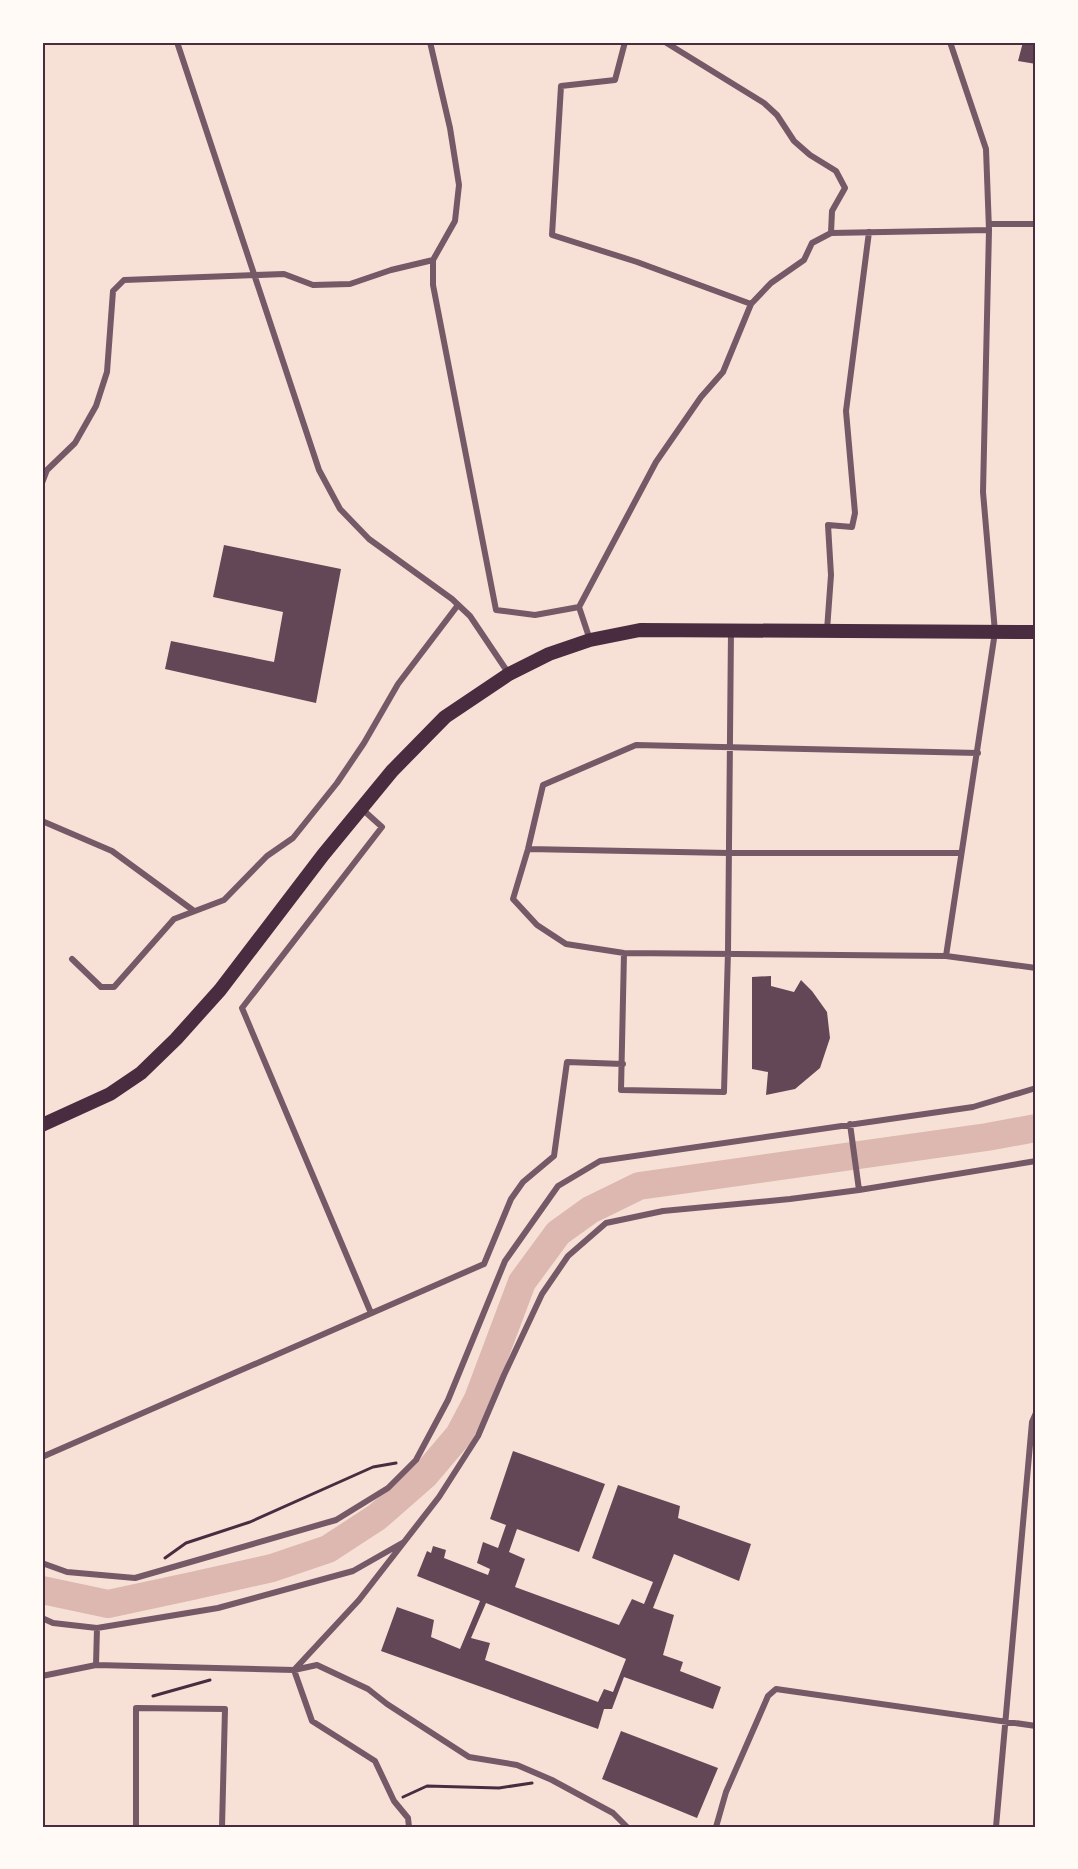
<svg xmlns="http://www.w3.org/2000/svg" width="1078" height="1869" viewBox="0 0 1078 1869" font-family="Karla,sans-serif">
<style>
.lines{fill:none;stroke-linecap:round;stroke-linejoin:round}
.river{stroke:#dcb8b0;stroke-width:28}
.building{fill:#644757;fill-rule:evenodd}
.path{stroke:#4a2c40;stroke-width:3}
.minor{stroke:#755966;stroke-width:6}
.primary{stroke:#4a2c40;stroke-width:14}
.neatline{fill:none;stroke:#4a2c40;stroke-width:2}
</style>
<rect width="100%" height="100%" fill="#f7e1d7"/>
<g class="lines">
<path class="river" d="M42,1590L108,1604L192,1586L272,1568L328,1549L377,1517L425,1475L459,1435L478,1399L522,1282L558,1233L590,1210L639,1186L987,1137L1036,1128"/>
</g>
<path class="building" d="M1023,42H1036V64L1018,61Z
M224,545L341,569L316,703L165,669L171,641L274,662L283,612L213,597Z
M771,976V986L794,992L801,980L812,991L827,1012L830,1038L820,1068L795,1089L766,1095L768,1072L752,1069V977Z
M513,1451L605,1484L579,1552L517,1529L509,1552L525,1559L515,1587L619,1625L632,1599L644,1604L653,1582L592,1558L618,1485L680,1506L678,1518L751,1544L739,1581L674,1554L653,1608L674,1615L663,1655L683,1662L680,1671L721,1687L713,1709L624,1677L612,1709H604L598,1729L381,1651L397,1607L434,1620L431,1637L460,1649L480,1601L417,1576L427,1551L431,1553L433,1546L446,1550L444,1558L488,1575L490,1569L477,1563L483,1542L498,1548L506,1525L490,1519ZM486,1603L626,1659L613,1692L604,1689L598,1702L485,1660L490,1643L471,1638Z
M621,1731L718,1768L697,1818L602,1779Z"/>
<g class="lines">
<path class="path" d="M165,1558L186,1543L250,1522L373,1467L396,1463
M153,1696L210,1680
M403,1797L427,1786L499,1788L532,1783"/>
<path class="minor" d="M177,42L319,470L340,509L369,539L452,599L470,616L509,674
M430,42L450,128L459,185L455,221L433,260V285L496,610L535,615L579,607
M625,42L615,80L561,86L552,235L637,262L751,304
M665,42L764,103L777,115L794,141L810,155L836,171L845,188L832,211L831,233
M989,224H1036
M42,483L47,470L75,443L96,406L107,372L113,291L124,280L284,274L313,285L350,284L391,270L433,260
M827,630L831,575L828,525L852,527L855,513L846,411L869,232
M590,640L579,607L656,462L701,397L723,372L751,304L771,283L804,260L812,243L831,233L989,230
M978,753L636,745L543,785L528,849L513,899L537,925L566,944L624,953L946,956L1036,968
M362,809L382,827L242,1008L371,1313
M42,821L112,851L194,911
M528,849L728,853H961
M624,953L621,1090L724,1092L728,952L731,630
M946,956L995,632L983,492L989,230L986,149L950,42
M72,959L101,987H114L174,919L224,900L267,856L293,838L337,783L364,743L398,684L458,605
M850,1124L859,1190
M42,1457L484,1264L511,1199L523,1182L554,1156L567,1062L623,1064
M42,1563L67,1572L135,1578L336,1520L388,1488L416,1460L448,1400L505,1261L558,1186L600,1161L973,1107L1036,1088
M42,1618L53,1623L97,1628L218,1608L353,1571L404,1542
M97,1628L96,1665L294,1670L317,1665L368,1689L387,1704L469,1757L517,1765L552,1780L613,1813L627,1827
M294,1670L359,1600L439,1497L478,1436L504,1375L542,1294L568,1256L606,1223L663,1211L790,1199L859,1190L1036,1161
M294,1670L312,1721L375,1761L394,1801L408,1818L409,1827
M42,1676L96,1665
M136,1827V1708L225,1709L222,1827
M716,1827L726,1792L768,1696L776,1689L1036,1726
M996,1827L1032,1422L1036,1413"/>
<path class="primary" d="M42,1125L110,1094L141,1073L176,1039L220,990L323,855L392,771L445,717L509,674L549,654L590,640L640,630L1036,632"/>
</g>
<rect width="1078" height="1869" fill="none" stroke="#fffaf5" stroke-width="87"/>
<rect x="44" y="44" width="990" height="1782" class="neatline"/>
</svg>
